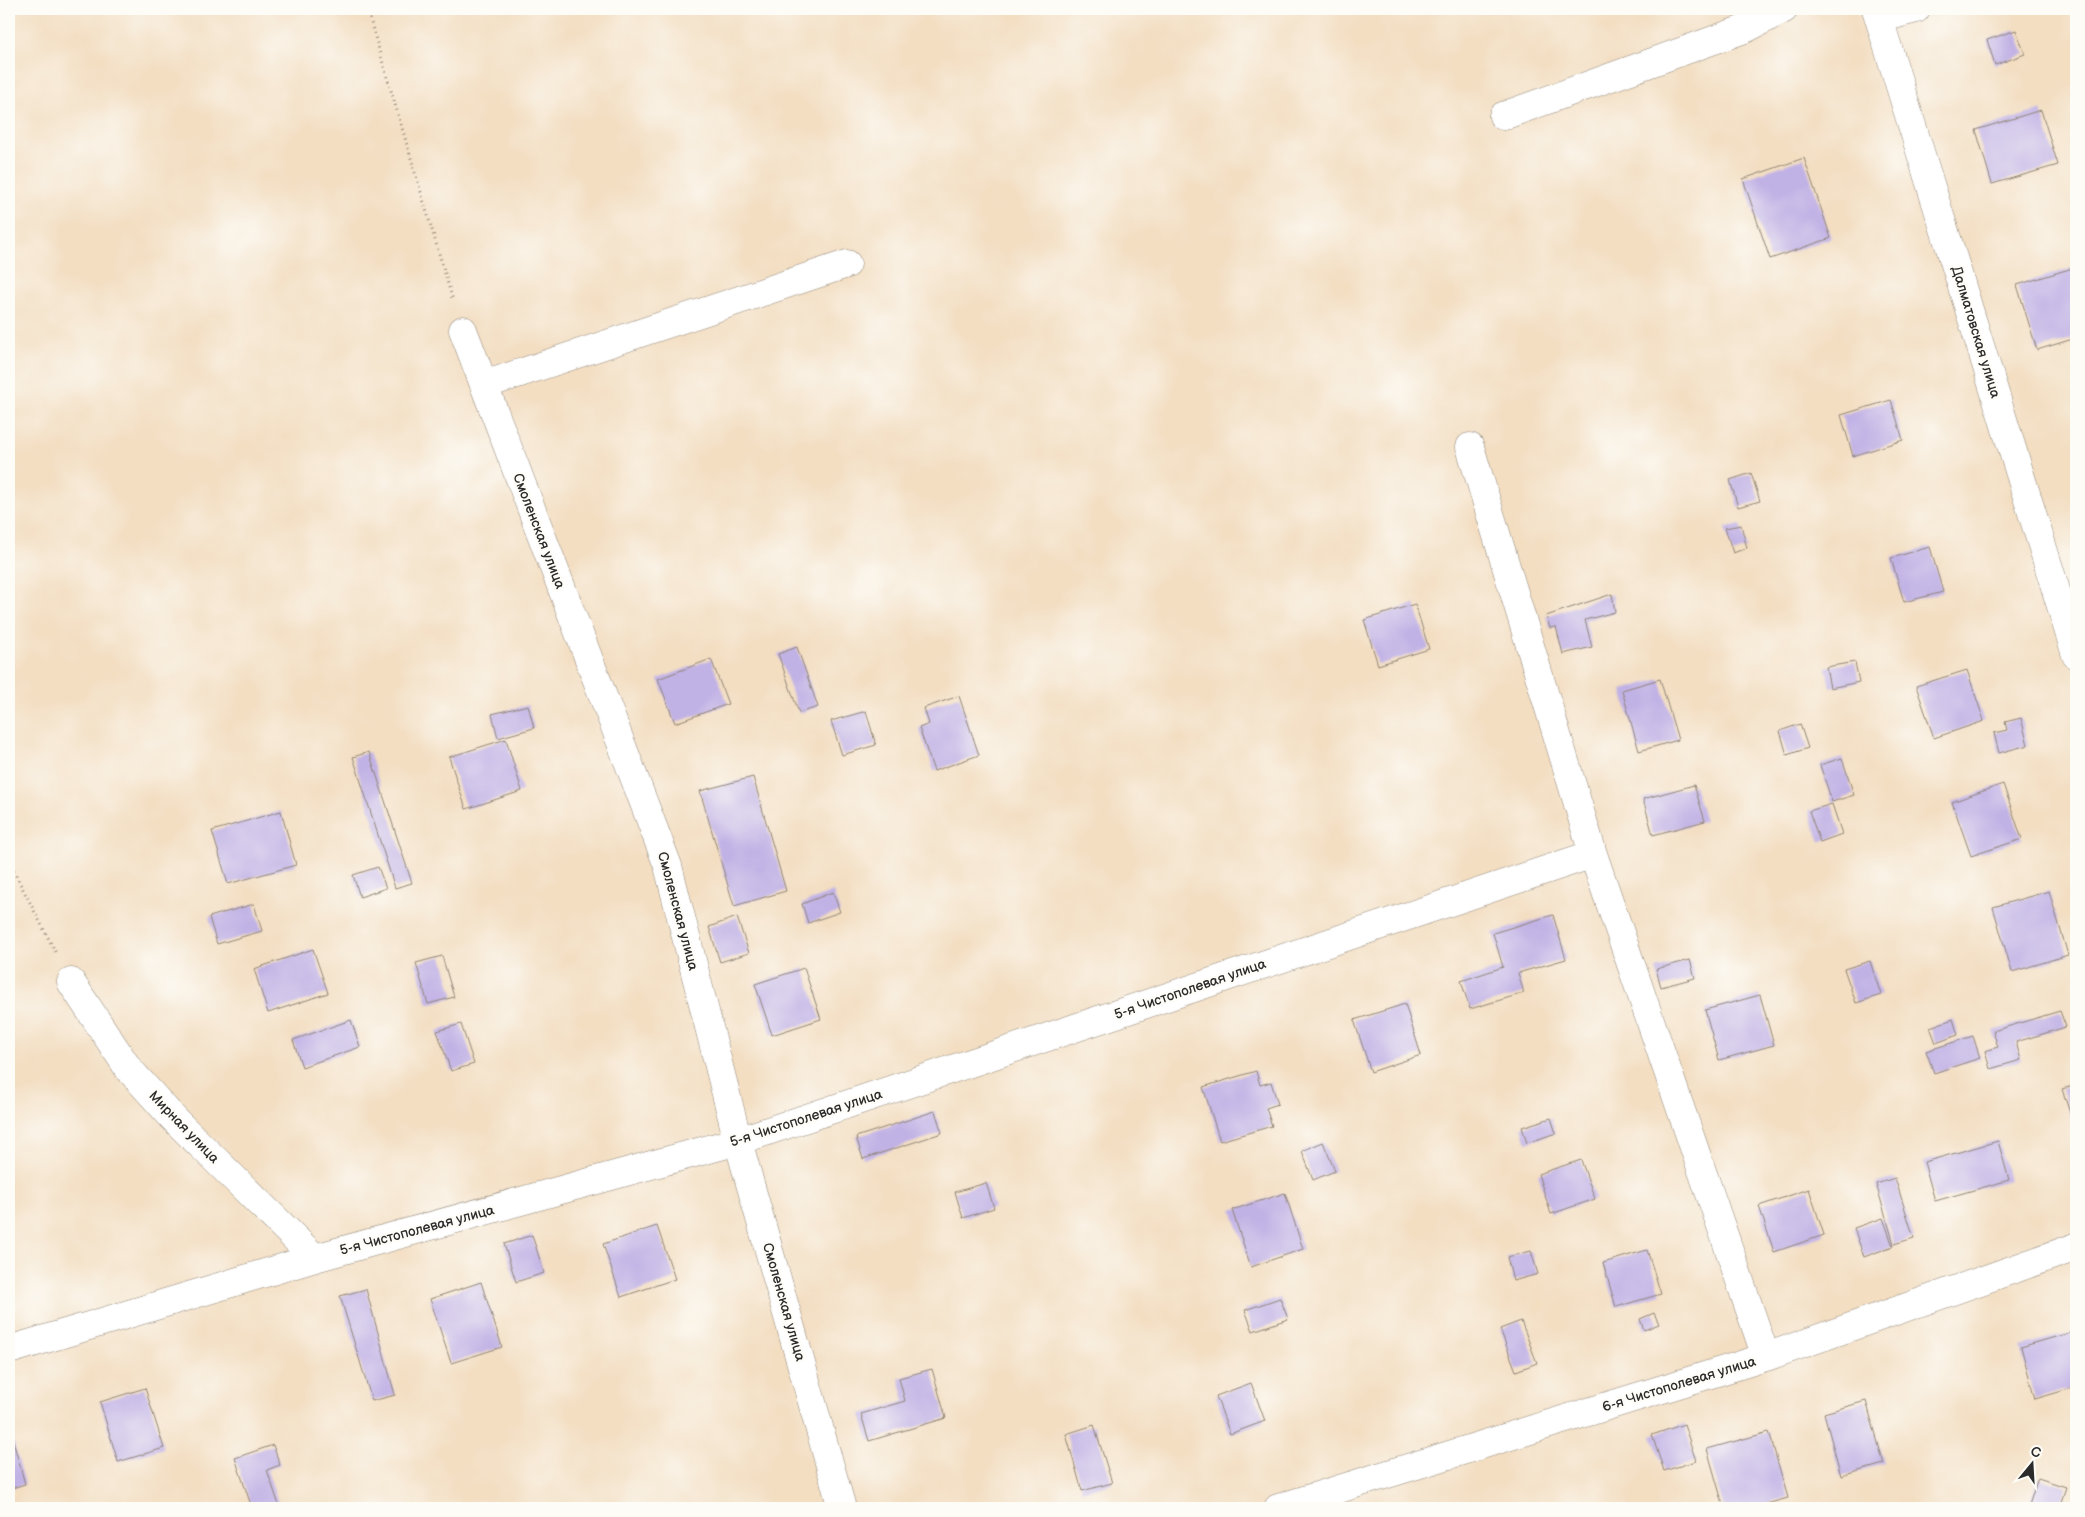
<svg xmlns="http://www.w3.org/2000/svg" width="2085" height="1517" viewBox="0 0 2085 1517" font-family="'Balsamiq Sans',sans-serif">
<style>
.building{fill:#c1b2e5}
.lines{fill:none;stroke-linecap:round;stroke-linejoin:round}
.minor-casing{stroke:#8f8476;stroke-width:29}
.path{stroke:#8f8476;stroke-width:3;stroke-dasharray:1 4;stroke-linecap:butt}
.minor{stroke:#fff;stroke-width:28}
.labels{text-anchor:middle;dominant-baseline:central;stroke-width:4.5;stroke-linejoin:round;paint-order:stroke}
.street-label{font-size:14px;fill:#2b2b2b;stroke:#fdfcf7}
</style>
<rect width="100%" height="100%" fill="#fdfcf7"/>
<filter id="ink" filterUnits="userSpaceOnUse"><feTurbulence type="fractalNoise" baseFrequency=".02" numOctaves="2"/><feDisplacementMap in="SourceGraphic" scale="10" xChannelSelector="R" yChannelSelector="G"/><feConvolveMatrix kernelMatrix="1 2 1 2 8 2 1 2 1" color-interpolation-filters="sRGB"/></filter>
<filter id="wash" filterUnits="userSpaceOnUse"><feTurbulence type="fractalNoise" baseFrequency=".0096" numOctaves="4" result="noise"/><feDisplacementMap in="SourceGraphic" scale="20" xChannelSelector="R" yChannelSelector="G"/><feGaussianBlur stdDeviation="1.12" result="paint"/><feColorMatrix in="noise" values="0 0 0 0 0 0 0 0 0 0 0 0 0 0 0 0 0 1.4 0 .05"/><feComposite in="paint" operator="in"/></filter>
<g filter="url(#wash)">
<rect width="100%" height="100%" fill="#f3dec2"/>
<g id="blocks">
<path class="building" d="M2016,30L2025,54L1995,65L1987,40Z
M2041,110L2058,165L1992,184L1976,130Z
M1804,158L1831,238L1770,259L1743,179Z
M2076,267V338L2037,350L2017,285Z
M1891,400L1903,440L1853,456L1841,415Z
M1751,473L1760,501L1738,507L1730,480Z
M1741,525L1747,548L1733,553L1725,528Z
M1930,547L1943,592L1904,602L1891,558Z
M1612,594L1615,612L1585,620L1592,647L1563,654L1556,627L1550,628L1546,616Z
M1415,604L1429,649L1378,665L1364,620Z
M797,647L818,707L799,713L778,654Z
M711,659L728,704L675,723L658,679Z
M1855,662L1859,682L1830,688L1826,667Z
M1967,670L1984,721L1934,738L1916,686Z
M1660,679L1678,740L1639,751L1622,690Z
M959,696L979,755L934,771L919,728L929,724L924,708Z
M528,705L534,728L498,738L492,714Z
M866,711L876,745L842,755L831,721Z
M2021,718L2028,745L1999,753L1994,733L2007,730L2005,722Z
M1800,724L1808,748L1787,755L1780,731Z
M506,739L522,791L466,809L449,757Z
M369,752L412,883L395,888L353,757Z
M1842,758L1854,795L1832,802L1820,765Z
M753,777L786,891L734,906L700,791Z
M2003,784L2022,839L1971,856L1952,802Z
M1694,785L1705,821L1653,835L1643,799Z
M1832,804L1842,834L1820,842L1809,811Z
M281,811L296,865L228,884L212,831Z
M378,867L386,888L360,897L353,875Z
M2049,891L2068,955L2012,972L1993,907Z
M833,892L840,912L808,923L802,904Z
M254,904L262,931L217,944L209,917Z
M1553,915L1566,959L1518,973L1524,993L1470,1009L1461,981L1503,967L1493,933Z
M737,917L749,953L720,962L709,927Z
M313,949L328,993L268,1013L254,969Z
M442,956L454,997L428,1004L416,963Z
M1690,960L1695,978L1661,987L1656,969Z
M1870,961L1881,995L1856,1003L1844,969Z
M804,968L821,1019L772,1035L755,984Z
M1760,995L1774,1045L1719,1060L1705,1010Z
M1405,1004L1421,1055L1371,1072L1354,1020Z
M2060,1011L2066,1027L2016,1042L2021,1060L1990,1069L1985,1051L1998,1047L1993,1031Z
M1953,1019L1958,1035L1936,1043L1930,1027Z
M351,1020L360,1047L302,1067L293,1040Z
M461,1024L474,1064L451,1071L437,1031Z
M1973,1036L1980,1058L1934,1073L1926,1051Z
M1256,1071L1260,1085L1271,1082L1278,1104L1266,1108L1272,1126L1220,1141L1203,1087Z
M2076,1085V1131L2062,1089Z
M935,1111L942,1133L863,1159L856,1137Z
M1551,1118L1556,1133L1527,1143L1522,1127Z
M1998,1141L2009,1180L1935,1201L1924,1162Z
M1323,1142L1335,1171L1313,1180L1302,1151Z
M1581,1160L1595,1199L1551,1214L1538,1174Z
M1895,1178L1914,1238L1894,1244L1876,1184Z
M986,1183L994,1208L963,1218L955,1192Z
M1809,1189L1824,1235L1774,1252L1759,1206Z
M1285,1193L1303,1249L1251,1267L1232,1210Z
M1883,1218L1893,1246L1864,1257L1854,1228Z
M657,1226L675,1279L621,1297L603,1244Z
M532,1235L544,1273L516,1282L504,1244Z
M1647,1250L1661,1294L1616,1307L1603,1263Z
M1531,1251L1538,1274L1513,1281L1507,1257Z
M481,1282L502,1347L451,1363L430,1299Z
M366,1289L395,1395L372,1401L340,1296Z
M1280,1298L1288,1319L1253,1331L1245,1310Z
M1654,1313L1659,1324L1644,1330L1640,1319Z
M1521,1321L1537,1363L1516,1371L1500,1329Z
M2076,1331V1387L2035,1399L2021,1347Z
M932,1369L946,1418L869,1441L861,1414L905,1401L899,1378Z
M1251,1383L1265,1421L1230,1434L1216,1396Z
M145,1388L164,1448L118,1462L100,1402Z
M1866,1401L1884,1464L1841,1476L1824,1413Z
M1684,1424L1696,1461L1664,1471L1652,1435Z
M1094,1425L1112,1483L1082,1491L1066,1434Z
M1769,1432L1788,1498L1752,1508H1724L1707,1449Z
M12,1437L25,1484L9,1489V1438Z
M273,1445L280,1465L267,1470L279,1505L269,1508H252L235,1458Z
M2038,1478L2066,1487L2059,1508H2028Z"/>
</g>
</g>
<g filter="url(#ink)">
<use href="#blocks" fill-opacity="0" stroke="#8f8476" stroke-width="1"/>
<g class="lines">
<g class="minor-casing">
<path id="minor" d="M1876,9L2076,655
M1879,19L1916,9
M1503,116L1747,28L1784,9
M463,330L668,866L738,1141L842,1508
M484,385L847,264
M1470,447L1593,854L1766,1357
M71,982L128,1068L174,1119L315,1258
M9,1350L315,1258L738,1141L1593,854
M1278,1508L1766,1357L2076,1247"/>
</g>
<path class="path" d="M367,9L453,301
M9,862L57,955"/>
<use href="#minor" class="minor"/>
</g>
</g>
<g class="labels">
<g class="street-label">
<text transform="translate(1976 332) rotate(73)">Далматовская улица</text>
<text transform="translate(539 531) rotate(69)">Смоленская улица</text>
<text transform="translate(678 911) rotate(75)">Смоленская улица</text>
<text transform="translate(1190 989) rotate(-19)">5-я Чистополевая улица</text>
<text transform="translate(806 1118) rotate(-18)">5-я Чистополевая улица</text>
<text transform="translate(184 1127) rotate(46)">Мирная улица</text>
<text transform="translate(417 1230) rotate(-15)">5-я Чистополевая улица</text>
<text transform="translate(784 1302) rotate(74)">Смоленская улица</text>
<text transform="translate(1679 1384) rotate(-17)">6-я Чистополевая улица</text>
</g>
</g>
<rect width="2085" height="1517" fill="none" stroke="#fdfcf7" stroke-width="30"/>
<g transform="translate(2032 1464) rotate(18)" stroke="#fdfcf7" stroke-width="4" paint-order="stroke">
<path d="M0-4L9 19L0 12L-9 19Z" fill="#2b2b2b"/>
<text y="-8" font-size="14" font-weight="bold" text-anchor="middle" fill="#2b2b2b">С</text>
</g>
</svg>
